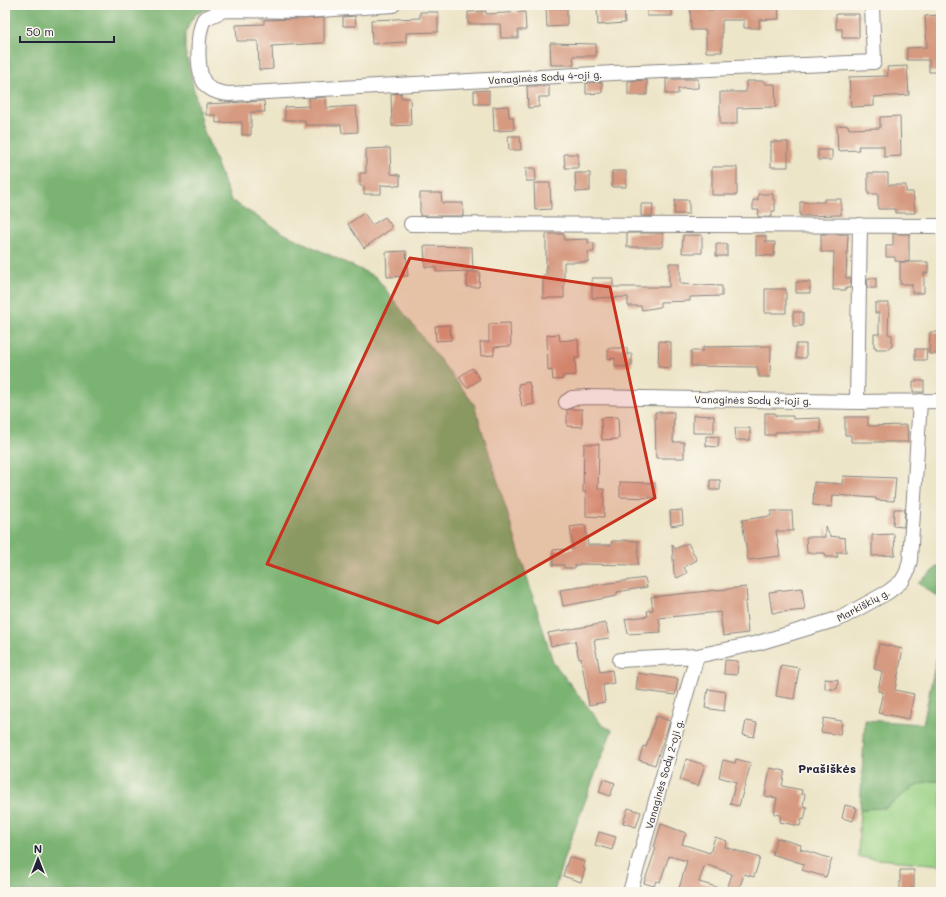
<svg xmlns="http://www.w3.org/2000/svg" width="946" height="897" viewBox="0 0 946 897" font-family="Mali,sans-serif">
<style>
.green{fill:#99d184;stroke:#5e7a60}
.forest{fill:#7ab372;stroke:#4e6a56}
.building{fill:#d69a80}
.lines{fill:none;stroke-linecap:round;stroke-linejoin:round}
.street-casing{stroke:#888482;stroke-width:16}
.street{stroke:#fff;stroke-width:14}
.marked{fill:#c8321e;fill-opacity:0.2;stroke:#c8321e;stroke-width:3;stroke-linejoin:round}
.labels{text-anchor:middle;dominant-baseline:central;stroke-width:3;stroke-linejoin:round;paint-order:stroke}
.street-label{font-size:10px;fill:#22223b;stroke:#fbf7ec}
.quarter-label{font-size:12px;font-weight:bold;fill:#22223b;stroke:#fbf7ec}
</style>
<rect width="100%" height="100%" fill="#fbf7ec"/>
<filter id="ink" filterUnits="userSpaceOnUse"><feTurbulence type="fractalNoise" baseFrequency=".025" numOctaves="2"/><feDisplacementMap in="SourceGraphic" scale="8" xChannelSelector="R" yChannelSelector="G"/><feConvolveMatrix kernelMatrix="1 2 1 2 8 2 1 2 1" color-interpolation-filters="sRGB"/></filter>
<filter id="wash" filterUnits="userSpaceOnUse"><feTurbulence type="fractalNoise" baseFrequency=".012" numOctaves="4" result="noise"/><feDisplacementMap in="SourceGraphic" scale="16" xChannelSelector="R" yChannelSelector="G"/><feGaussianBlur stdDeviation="0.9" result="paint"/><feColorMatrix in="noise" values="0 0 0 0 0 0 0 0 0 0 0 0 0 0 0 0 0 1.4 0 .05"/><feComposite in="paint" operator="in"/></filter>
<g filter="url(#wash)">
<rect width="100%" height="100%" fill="#ede5c8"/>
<path class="green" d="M929,781H941V865L858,857L860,809L885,808L912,788Z"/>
<path class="forest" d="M5,5H220L196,14L190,22L185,34V50L202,126L231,200L281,232L376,277L474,404L553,662L602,725L612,730L564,857L554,892H5Z
M941,564V599L918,583Z
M941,635V781H929L912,788L885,808L860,809L865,720L923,724Z"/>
<g id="blocks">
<path class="building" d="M620,5H624L625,23L598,25L597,6Z
M647,5H672V16H647Z
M690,5H708V10L729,9V5H778L779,19L759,20L760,28H744V20H722V52H706V30H691Z
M546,8H567V26L547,27Z
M486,11V14L525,12L526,30H518V38H501L500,24H468V12Z
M420,12H438V32L406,33V42L372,44L371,20L420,18Z
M836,14H859V38H842V29H836Z
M941,15V72H929V60H907V48L927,47L925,16Z
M355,16L356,26H343V17Z
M324,18V43L272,46L273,69L259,70L258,41H237L236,25L264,24V20Z
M550,43L596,44V56H573L574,65H551Z
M907,66L909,95L874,97V106L851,107L849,77L888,76L887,67Z
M666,79H698V88L678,89V94H666Z
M647,80V95H628V81Z
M746,81H765V84H775L776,107L737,108V124H720V92H746Z
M602,82V93L586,94V83Z
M527,86H549V97H539V107L528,108Z
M489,90V104H474V91Z
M401,93V98H410L411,125L392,126L391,94Z
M326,97V108L356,106L358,132L342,133L341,125H305V120H285V107L309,106V98Z
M264,101L265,112H251V135H242V122L216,123V115H206V104Z
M508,106L509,117H513L514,130L494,131L493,107Z
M900,116L901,156L884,157V146H858L859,150L838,151L837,126L848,125L849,129L880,128V117Z
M508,136H520L521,150H509Z
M771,142H788V167H771Z
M390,148L391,174L400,175V186L381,185V194H364V186H360V173H366V149Z
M818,150H832V160H818Z
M564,154H578V168H565Z
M712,167H737V195H712Z
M526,168H535L536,181H526Z
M612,171H626V187H612Z
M575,173H590V191L576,192Z
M868,173H888V185H906V192H913L915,213H895V209H878V194H868Z
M534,183H550L551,209L535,210Z
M420,193H441L442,203H463V216H420Z
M758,194H773V200H775V211H772V217H758L759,210H753V200H758Z
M824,199H841V215L800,216V202H824Z
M675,200H689V214H674Z
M641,204H653L652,216H641Z
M364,213L372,225L385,217L391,225V229L364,248L348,224Z
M627,233H663V247H627Z
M546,234H564V240L588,239V243H594V252H588V262H564V298H543V275H546Z
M821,234H848L846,278H851L850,288H846V290H833L834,252H821Z
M893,234H909V262L895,261V257H886V246H893Z
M683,235H702V253H682Z
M756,236H766V242H775L774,256L756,255Z
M716,244H727V256H716Z
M424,246L472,247L473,271L436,272V267H425Z
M406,251L408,276L387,277L386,252Z
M900,262H928V273H924V293H912V284H900Z
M669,263H680V284L722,286V296L690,297V301L660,302V307L642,310L641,306H628V297L592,298V278H613V287H669Z
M467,272H480L479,287H467Z
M868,278H876V288H867Z
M796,282H810V293H796Z
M765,289H786V313H765Z
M875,303H889L888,334L892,335V347H889V349H876V347H874V334H879V313H875Z
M793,312H803V326H793Z
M510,323L511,346L494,347V355L481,356L480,342H489V324Z
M450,325L451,340L436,341L435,326Z
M930,332H941V354H929Z
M559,334L560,341L578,339L579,358H575L576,375L563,376V379L553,380L552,370L548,371L547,335Z
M659,341L671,342V368L658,367Z
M796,344H806V358H796Z
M771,346L770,377H759L757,367L691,366V351H703V347Z
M608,348H627V354H632V366L615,367V358L608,359Z
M915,349H927L926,360H915Z
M472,368L480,379L467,388L459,377Z
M913,381H924V392H913Z
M529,382L534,404L522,407L518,384Z
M571,409H582V427L567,426V410Z
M655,412H674L673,442H684V458H656Z
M765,413H775V416H793V419L820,418L821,432H775V435H765Z
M693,415L714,416V433H693Z
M618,417L619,439L602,440L601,418Z
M845,417H868V426L907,425L908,442H851V435H845Z
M735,428H750V440H736Z
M706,436L719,437L718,447L706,446Z
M584,444H599L598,489H604V517L586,516V492H583Z
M843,476L896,478L894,501L876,500V498L833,495L832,507L813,505L814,482L842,484Z
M710,480H720V490H710Z
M620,482L655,483V498L620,497Z
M894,509H905L904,527L893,526Z
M682,510L683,524L671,526L670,511Z
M771,511H792L793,531H776L780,556L748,560L742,520L771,516Z
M585,525L588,545H611L612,541H622V540L638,541V565L579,564V565H575V568H564V565H553V550L573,549L570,527Z
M825,526L830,536L845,538L846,552H836L838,557H826L825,553H807L806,537H825Z
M894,534L895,555L872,556V535Z
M688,543L697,560L684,567L687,573L677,578L674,573L672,544L675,549Z
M645,578L647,587L617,592V596L563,606L560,590Z
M746,587L747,602H745L748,633L723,636L720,612L659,618L661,632L628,634L625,619L648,616L647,611L653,610L651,597Z
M802,588L805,610L772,613L769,592Z
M606,623L609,638L594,640L600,672L612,670L614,683L603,685L605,702L589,705L581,658L579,659L575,641L551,646L548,633Z
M879,644L903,649L895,690L914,694L909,719L878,713L883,692L878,691L882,671L874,669Z
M725,660L738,661L737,675L724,674Z
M781,665L799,668L794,699L776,696Z
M638,673L678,679L675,695L636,690Z
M825,679L838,680L837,689H825Z
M708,689L726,692L724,711L705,708Z
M656,716L670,721L655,765L639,760L643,746L646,747Z
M824,718L842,721L840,735L821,732Z
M746,721L757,723L754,737L743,735Z
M686,759L705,765L698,786L680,780Z
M736,759L751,763L739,806L730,804L736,782L719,777L723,760L735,763Z
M770,768L785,771L782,786L802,790L801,794H805L803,806L807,807L804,820L802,819L800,826L780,822L781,815L774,814L777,798L765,796Z
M603,779L615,783L610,796L599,792Z
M845,805L857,808L853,821L842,818Z
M628,808L641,812L636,827L623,823Z
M661,824L686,833L682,844L710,853L715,837L727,841L725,847L760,858L754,877L744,874L738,892H726L732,874L705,864L699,882L723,889L722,892H678L687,861L669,856L660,882L656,881L654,886L644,883L656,848L654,847Z
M599,832L616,837L612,850L595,845Z
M777,838L801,845L800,849L832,859L826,877L802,870L804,864L772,854Z
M569,857L585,862L583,868L585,869L581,882L563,876Z
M900,870H914V887L911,888V892H900Z"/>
</g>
</g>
<g filter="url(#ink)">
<use href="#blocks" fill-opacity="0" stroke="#888482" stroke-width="1"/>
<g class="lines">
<g class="street-casing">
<path id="street" d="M393,5L305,11L224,10L204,19C197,34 195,76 208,87C214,92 221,93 229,94L614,73L874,62L872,5
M411,224L941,226
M566,402L572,398L587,397L857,402L941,401
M857,402L860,225
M620,660L697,656L758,643L841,618L888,592L902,581L907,572L910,560L920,401
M630,892L697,656"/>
</g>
<use href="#street" class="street"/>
</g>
</g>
<path class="marked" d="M410,258L610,287L655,498L438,623L267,564Z"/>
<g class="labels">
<g class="street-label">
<text transform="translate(545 77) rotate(-3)">Vanaginės Sodų 4-oji g.</text>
<text transform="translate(753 400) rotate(1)">Vanaginės Sodų 3-ioji g.</text>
<text transform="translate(863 605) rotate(-28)">Markiškių g.</text>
<text transform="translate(664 774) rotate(-74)">Vanaginės Sodų 2-oji g.</text>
</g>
<g class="quarter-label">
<text x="827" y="768">Prašiškės</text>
</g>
</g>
<rect width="946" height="897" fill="none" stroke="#fbf7ec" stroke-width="20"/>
<g transform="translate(38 859)" stroke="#fbf7ec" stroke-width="3" paint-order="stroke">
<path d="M0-3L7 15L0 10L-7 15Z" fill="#22223b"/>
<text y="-6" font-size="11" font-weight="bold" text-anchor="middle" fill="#22223b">N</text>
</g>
<path d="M20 36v6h94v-6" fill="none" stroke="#22223b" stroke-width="2"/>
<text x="26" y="36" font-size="12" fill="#22223b" stroke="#fbf7ec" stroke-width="3" paint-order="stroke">50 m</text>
</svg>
